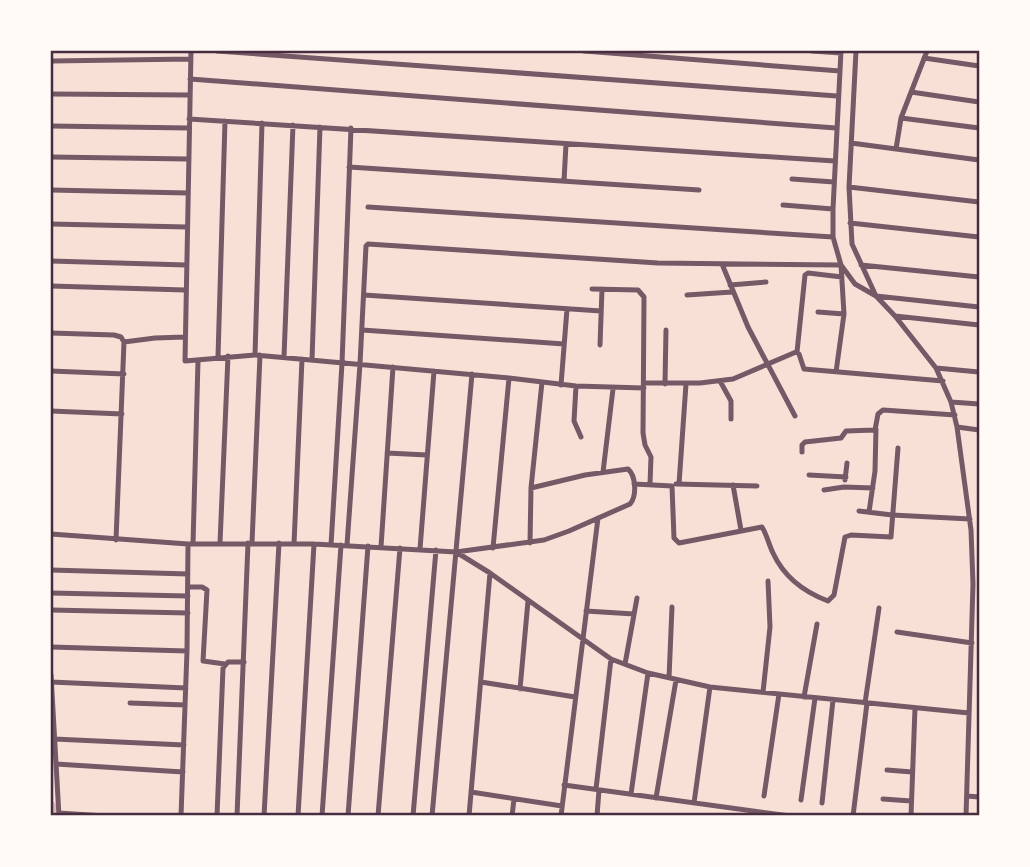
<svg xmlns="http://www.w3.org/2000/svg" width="1030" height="867" viewBox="0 0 1030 867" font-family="Jost,sans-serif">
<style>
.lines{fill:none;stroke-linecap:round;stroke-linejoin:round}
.canal{stroke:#dcb8b0;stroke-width:10}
.minor{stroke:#755966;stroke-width:5}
.neatline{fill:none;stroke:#4a2c40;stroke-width:2.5}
</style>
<rect width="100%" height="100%" fill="#f7e1d7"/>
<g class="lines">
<path class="canal" d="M51,806V816"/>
<path class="minor" d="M191,51L185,361L255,355L509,378L576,386L644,388
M217,51L837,96
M584,51L840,71
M812,51L841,53
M841,51L833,209V237L841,265L855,284L876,296L979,307
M856,51L849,187L852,244L876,296L895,316L936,368L951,402L957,427L971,530L973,584L966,816
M924,58L979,66
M51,61L191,59
M190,79L836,128
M911,92L979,102
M51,94L190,95
M901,118L979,128
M189,119L835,161
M51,126L189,128
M851,143L979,160
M896,149L901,118L927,51
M51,157L188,159
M349,167L699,190
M792,179L834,182
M564,181L566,144
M849,187L979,202
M51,190L187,193
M783,205L833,209
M368,207L833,237
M850,223L979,237
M51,224L187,227
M51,261L186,265
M722,264L748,327L795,416
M861,265L979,277
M730,285L766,282
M51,286L185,290
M592,289L638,290L644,297L643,433L645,445L651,457L650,484
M364,295L601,311
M687,295L732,292
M818,312L844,314
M895,316L979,325
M362,330L564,344
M51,333L114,335L121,337L124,342L116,540
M124,342L155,338L185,337
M600,345L602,289
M797,352L805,275L808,273L842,277
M255,355L262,123
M218,357L225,121
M284,357L293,125
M312,360L320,127
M936,368L979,372
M51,371L124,374
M720,381L731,401V419
M644,383H700L733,379L796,352L799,354L804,369L943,381
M665,384L666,330
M561,385L567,309
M576,386L574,421L581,437
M951,402L979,404
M51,411L122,414
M957,427L979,430
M802,452V445L805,442L841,438L846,431L875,430L878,414L883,410L955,415
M387,453L427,455
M603,472L613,389
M809,475L846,477
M845,480L847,463
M634,484L672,486L674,538L679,543L762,527C767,535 769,545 773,553C784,577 804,592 828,601L834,595L845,537L851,535L891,537L898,448
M676,484L757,486
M679,484L686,384
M733,485L741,530
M824,490L844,487L873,488
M859,511L892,515L970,519
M869,512L875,471L876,429
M51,534L188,544H314L456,552L490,573L611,659L648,673L710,687L969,713
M220,543L228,356
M252,543L260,355
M530,543L531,488L542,382
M193,544L198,361
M294,544L302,359
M331,545L342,363L351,128
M347,545L360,364L366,246L368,244L658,263L841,265L844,314L836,372
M381,547L393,367
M493,548L509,378
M420,549L434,371
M456,552L544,540L569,531L630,504C637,496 636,476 628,469L585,475L531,488
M51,570L188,574
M188,587H202L207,590L203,661L225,664
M51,593L188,596
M51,610L188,613
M586,611L634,614
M897,632L972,643
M51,647L187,651
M625,664L637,598
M51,675L59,816
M669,678L672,607
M51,682L186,688
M481,682L575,697
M520,689L528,601
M763,692L770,627L768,581
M804,697L817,624
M130,703L185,705
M865,703L879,608
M54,739L184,745
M56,764L183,772
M887,770L912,772
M564,785L790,816
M596,789L611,659
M471,792L562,806
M631,794L648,673
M764,796L779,694
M967,796L979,797
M656,798L676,680
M883,799L911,801
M801,800L815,698
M694,803L710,687
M822,803L833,700
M59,813L105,816
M181,816L187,651L188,544
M217,816L223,668L228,662H244
M237,816L248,543
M264,816L279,543
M298,816L314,544
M322,816L341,545
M348,816L368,546
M378,816L400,548
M413,816L436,550
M432,816L472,374
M469,816L490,573
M512,816L514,799
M561,816L598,518
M597,816L599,790
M853,816L867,703
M911,816L915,708"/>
</g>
<rect width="1030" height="867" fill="none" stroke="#fffaf5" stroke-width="105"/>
<rect x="52" y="52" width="926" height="762" class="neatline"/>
</svg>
